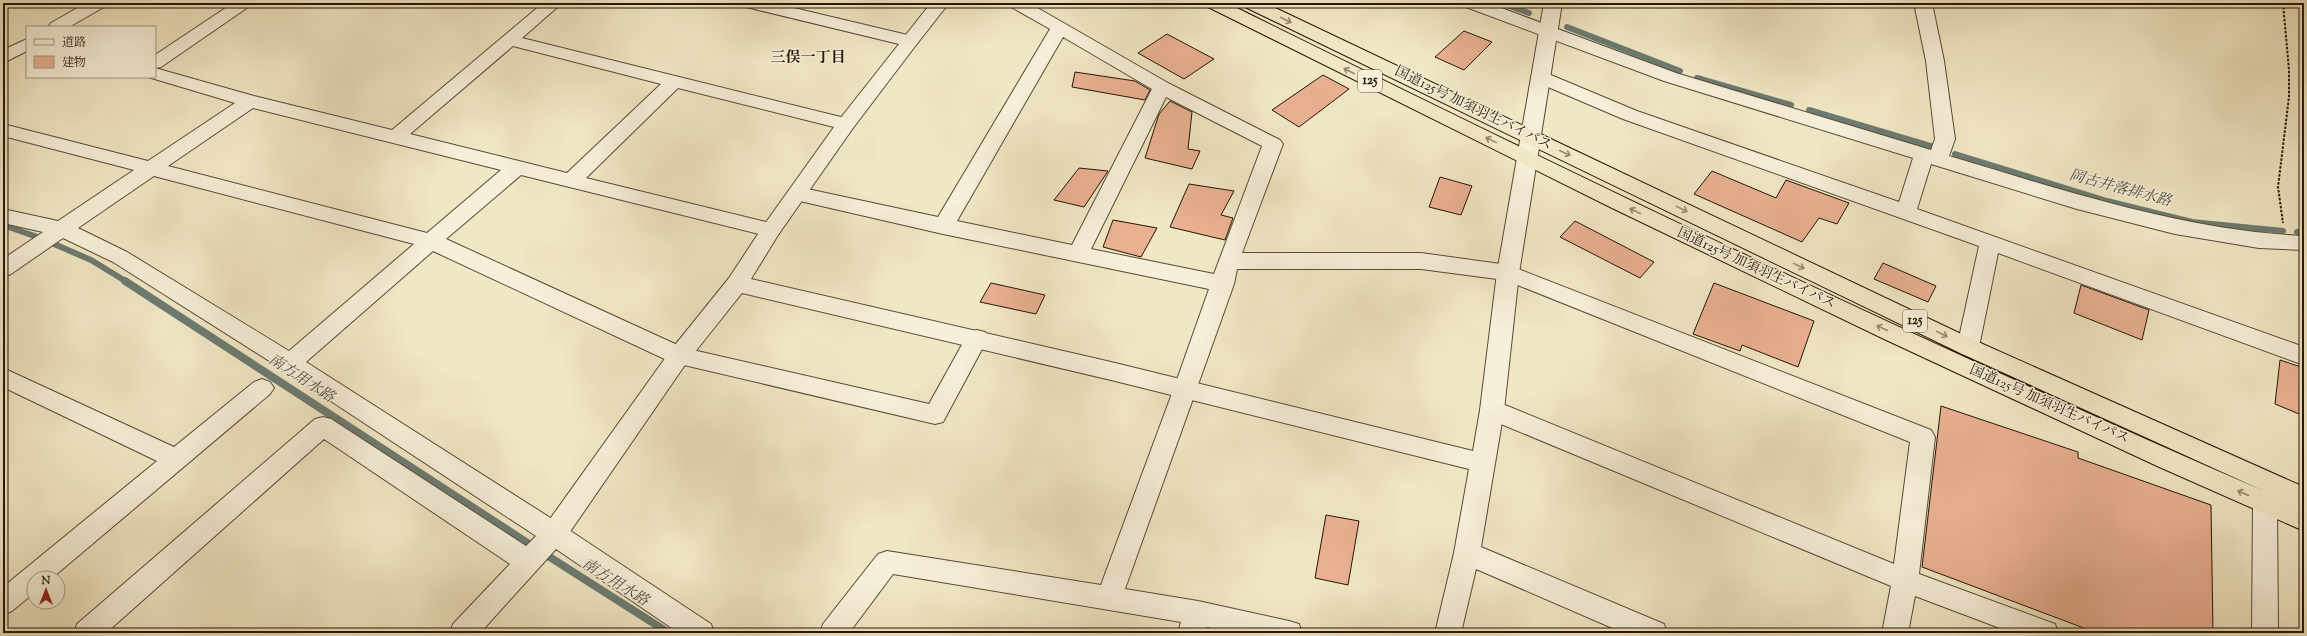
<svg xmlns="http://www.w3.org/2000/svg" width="2307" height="636" viewBox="0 0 2307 636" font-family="'Sorts Mill Goudy','Noto Serif JP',serif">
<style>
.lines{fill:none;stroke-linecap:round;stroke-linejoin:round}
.stream-far1{stroke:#6c7b72;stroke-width:6}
.stream{stroke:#6c7b72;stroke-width:8}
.building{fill:#e9b192;stroke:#251506}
.minor-casing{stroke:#584a36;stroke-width:2}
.tertiary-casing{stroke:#584a36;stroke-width:2}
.trunk-casing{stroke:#251506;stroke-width:2}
.path{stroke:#251506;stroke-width:2;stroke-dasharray:2.5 1.5;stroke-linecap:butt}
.minor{fill:#f6efd9;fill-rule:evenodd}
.tertiary{fill:#f6efd9;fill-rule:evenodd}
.trunk{fill:#f1e7c4;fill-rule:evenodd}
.oneway{stroke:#95886e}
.labels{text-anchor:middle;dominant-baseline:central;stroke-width:3;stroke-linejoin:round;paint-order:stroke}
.shield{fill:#f6efd9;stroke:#645645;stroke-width:1}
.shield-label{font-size:13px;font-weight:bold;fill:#251506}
.street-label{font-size:14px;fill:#251506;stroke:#f6efd9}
.neighbourhood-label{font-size:15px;font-weight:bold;fill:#251506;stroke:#f6efd9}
.water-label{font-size:15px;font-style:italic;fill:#4f5045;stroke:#f6efd9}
</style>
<rect width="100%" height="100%" fill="#f1e7c4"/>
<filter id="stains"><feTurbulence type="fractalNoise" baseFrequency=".005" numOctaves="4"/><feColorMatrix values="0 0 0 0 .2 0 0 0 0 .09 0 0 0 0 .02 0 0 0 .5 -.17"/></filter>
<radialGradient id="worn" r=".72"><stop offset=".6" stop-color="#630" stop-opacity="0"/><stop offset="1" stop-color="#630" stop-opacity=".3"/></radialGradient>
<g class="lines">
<path class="stream-far1" d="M1501,3L1529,13
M1567,27L1680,71
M1697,78L1791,105
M1809,110L1937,148
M1955,154L2107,201L2192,222L2283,231
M3,225L43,239
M2297,232L2304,233
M54,244L91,260L127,282"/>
<path class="stream" d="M125,281L529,544
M548,556L669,633"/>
</g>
<path class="building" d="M1464,31L1492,42L1464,70L1435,57Z
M1167,34L1214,59L1184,79L1138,53Z
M1075,72L1135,81L1150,90L1145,100L1072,87Z
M1323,75L1349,89L1299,127L1272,110Z
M1170,101L1192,112L1188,149L1200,151L1192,169L1145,158L1159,114Z
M1079,168L1108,171L1084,207L1054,200Z
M1712,171L1776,198L1786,180L1849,203L1837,224L1819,218L1802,242L1694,194Z
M1440,177L1472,186L1461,215L1429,207Z
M1189,184L1234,191L1221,215L1233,218L1225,240L1170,227Z
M1113,220L1157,228L1141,257L1103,247Z
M1575,221L1654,262L1640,278L1560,237Z
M1883,263L1936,286L1928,302L1874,279Z
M991,283L1045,295L1036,314L980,302Z
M1714,283L1814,321L1798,367L1742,345L1740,351L1693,334Z
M2081,285L2149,310L2142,340L2074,313Z
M2280,360L2304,368V416L2275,404Z
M1941,406L2078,452V458L2211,505L2213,633H2097L1922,567Z
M1326,515L1359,521L1348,585L1315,578Z"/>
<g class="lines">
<g class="minor-casing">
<path id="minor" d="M233,3H254L161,67L155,68L254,96L392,130L543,3H562L522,38L853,120L855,124L853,128L846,130L678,88L586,178L778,225L781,230L778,235L771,237L521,175L446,239L684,348L929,404L969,332L977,330L985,332L988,338L943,422L935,424L671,362L433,251L306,362L563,526L711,624L714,633H679L556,549L480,633H450L453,624L510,564L324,439L106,633H74L77,624L315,419L323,417L331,419L526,546L536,536L282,369L113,262L63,238L11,274L3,277V259L43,232L3,223V209L58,221L134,170L3,136V124L148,161L235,103L148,77H155V55ZM513,46L661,84L567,173L410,134ZM253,108L501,170L427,233L168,166ZM154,176L414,244L289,351L127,252L78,228Z
M931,3H949L916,45H904L901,41Z
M1008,3H1029L1168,83L1280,140L1283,144L1242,253H1421L1508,265L1931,430L1935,437L1919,574L2055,624L2058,633H2013L1915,596L1908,633H1882L1891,586L1484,417L1480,410L1484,403L1492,401L1500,403L1894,564L1910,442L1505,280L1421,269H1237L1234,284L1125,589L1198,601L1289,621L1299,624L1302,633H1234L1207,627L1204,633H1178L1181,622L893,574L849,633H820L823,624L878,554L887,551L1101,585L1174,388L1209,289L943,234L791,199L788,194L791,189L798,187L938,217L1050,29L1011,7ZM1063,37L1152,89L1072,245L957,221ZM1166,97L1262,146L1214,274L1091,249Z
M1463,3H1488L1676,73L1931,150L1935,139L1926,61L1914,3H1932L1944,61L1955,139L1949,156C2066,191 2182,230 2304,236V250L2259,248L2175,234L2077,209L1931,164L1917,209L2304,347V365L1998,253L1979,347L1976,353L1968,356L1960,353L1957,347L1979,246L1623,119L1534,81L1531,77L1534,73L1540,71L1546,73L1637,111L1899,202L1913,158L1664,81L1466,7Z
M3,368L174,447L254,382L262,379L270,382L274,388L270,394L52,578H34V593L12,611L3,615V587L157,461L3,387Z
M2265,493L2274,496L2277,503L2278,633H2252L2253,503L2256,496Z"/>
</g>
<g class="tertiary-casing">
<path id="tertiary" d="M86,3H107L104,7L69,27H48L51,23Z
M743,3H773L916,37L919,41L853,128L778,235L751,279L1111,362L1473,451L1480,410L1497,273L1544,3H1562L1519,273L1504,410L1481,547L1664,624L1667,633H1624L1476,569L1461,633H1435L1454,553L1469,469L1111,380L742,293L687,362L563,542L554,545L545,542L541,534L545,526L671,350L729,278L764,225L839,120L899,44L746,7Z
M27,39V51L3,63V50Z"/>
</g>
<g class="trunk-casing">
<path id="trunk" d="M1205,3H1227C1570,173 1914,339 2264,491L1960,353L1245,7L1242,3H1265L1976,341L2304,487V508H2302L2304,509V531L2157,466L1884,339L1612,208L1208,7Z"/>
</g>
<path class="path" d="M2283,3L2289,70V97L2278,187L2283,223"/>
<use href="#minor" class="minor"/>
<use href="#tertiary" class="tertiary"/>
<use href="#trunk" class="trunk"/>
</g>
<defs><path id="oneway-shaft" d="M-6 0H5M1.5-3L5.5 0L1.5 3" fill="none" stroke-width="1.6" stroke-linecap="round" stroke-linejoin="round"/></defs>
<g class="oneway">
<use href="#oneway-shaft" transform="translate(1286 20) rotate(26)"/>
<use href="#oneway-shaft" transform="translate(1349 71) rotate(-153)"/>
<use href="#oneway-shaft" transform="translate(1491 140) rotate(-154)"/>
<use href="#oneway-shaft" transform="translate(1565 153) rotate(25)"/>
<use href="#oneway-shaft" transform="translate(1682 209) rotate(26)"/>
<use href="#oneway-shaft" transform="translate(1635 211) rotate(-154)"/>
<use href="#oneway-shaft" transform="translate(1799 266) rotate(26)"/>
<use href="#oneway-shaft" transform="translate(1882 328) rotate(-155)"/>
<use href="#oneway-shaft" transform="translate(1942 334) rotate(26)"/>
<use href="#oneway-shaft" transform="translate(2243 493) rotate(-156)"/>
</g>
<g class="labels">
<g class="shield">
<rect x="1358" y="70" width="24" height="22" rx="3"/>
<rect x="1903" y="310" width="24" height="22" rx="3"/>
</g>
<g class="shield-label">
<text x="1370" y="81">125</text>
<text x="1915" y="321">125</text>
</g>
<g class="street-label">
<text transform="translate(1473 109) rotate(26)">国道125号 加須羽生バイパス</text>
<text transform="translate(1756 269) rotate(25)">国道125号 加須羽生バイパス</text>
<text transform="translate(2049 405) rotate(24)">国道125号 加須羽生バイパス</text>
</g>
<g class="neighbourhood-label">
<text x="808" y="58">三俣一丁目</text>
</g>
<g class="water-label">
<text transform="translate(2120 189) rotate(15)">岡古井落排水路</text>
<text transform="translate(301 379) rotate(33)">南方用水路</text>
<text transform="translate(615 583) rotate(32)">南方用水路</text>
</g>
</g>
<rect width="2307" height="636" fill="none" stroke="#f1e7c4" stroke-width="16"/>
<rect x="4" y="4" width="2299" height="628" fill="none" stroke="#251506" stroke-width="2"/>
<rect x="8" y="8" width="2291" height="620" fill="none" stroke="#251506"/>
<rect x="26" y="26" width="130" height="52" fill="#f6efd9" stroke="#a29885"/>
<rect x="34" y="39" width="20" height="6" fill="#f6efd9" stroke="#a29885"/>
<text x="62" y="46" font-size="12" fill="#251506">道路</text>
<rect x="34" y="56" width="20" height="12" fill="#e9b192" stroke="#a29885"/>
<text x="62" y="66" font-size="12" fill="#251506">建物</text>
<g transform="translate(46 590)"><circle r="19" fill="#f6efd9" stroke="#a29885"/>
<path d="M0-3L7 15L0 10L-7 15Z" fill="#8f2418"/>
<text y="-6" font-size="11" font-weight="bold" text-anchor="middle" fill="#251506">N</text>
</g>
<rect width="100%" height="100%" filter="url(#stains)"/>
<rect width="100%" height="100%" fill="url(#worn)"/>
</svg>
